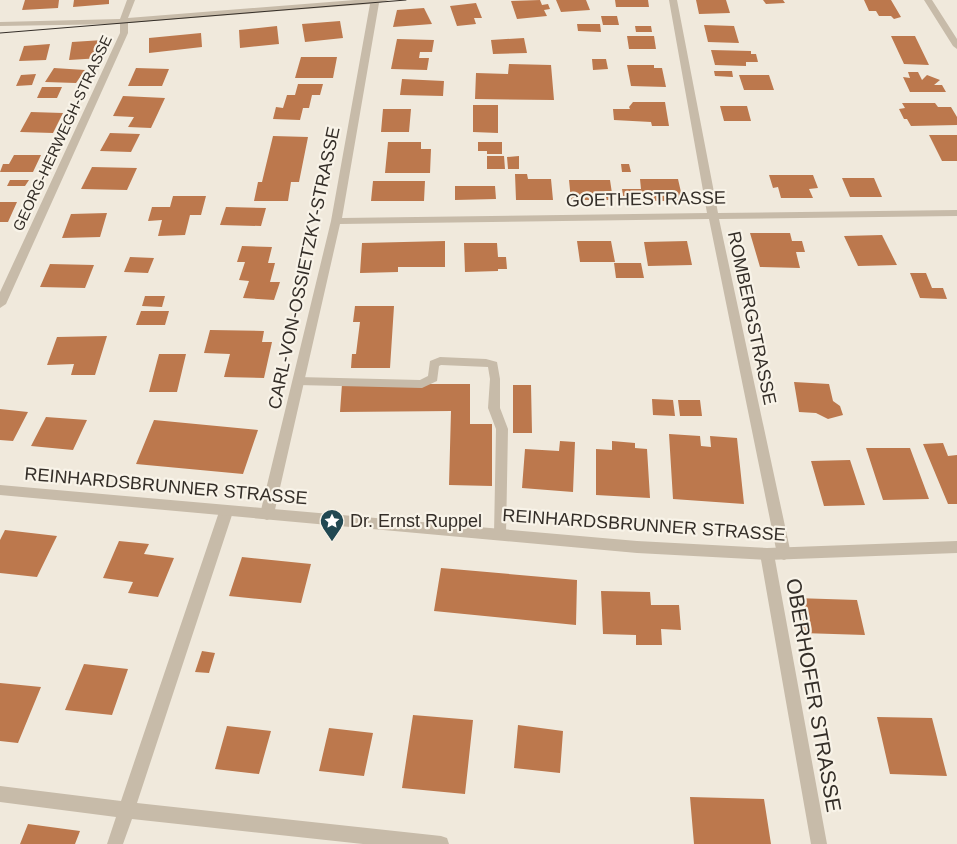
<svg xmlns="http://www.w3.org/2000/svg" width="957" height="844" viewBox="0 0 957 844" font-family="Helvetica,sans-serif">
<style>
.building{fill:#bc784d}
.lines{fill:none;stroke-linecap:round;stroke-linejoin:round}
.service{fill:#c7bba9;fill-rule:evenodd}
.minor{fill:#c7bba9;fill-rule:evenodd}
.tertiary{fill:#c7bba9;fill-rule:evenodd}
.tram{stroke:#342e28;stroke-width:1}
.labels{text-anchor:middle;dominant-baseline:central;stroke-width:4.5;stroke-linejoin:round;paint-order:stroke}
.far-street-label{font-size:15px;fill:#342e28;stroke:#f8f3e8}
.street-label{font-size:18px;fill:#342e28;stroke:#f8f3e8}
.poi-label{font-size:18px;fill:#342e28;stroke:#f8f3e8;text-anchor:start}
.near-street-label{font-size:21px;fill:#342e28;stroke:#f8f3e8}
</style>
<rect width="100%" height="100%" fill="#f0e9dc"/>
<path class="building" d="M25,0H59L58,8L22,10Z
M74,0H109V4L73,7Z
M540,0L542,5L548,4L550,9L544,10L547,16L517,19L511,1Z
M556,0H586L590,10L561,12Z
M615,0H648L649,7H616Z
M696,0H726L730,13L699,14Z
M763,0H783L785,3L766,4Z
M864,0H891L901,17L894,19L891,16H879L876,11H869Z
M476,3L482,18H474L476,24L457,26L450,6Z
M424,8L432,24L393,27L397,10Z
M601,16H617L619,25H603Z
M340,21L343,38L305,42L302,24Z
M577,24H600L601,32L578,31Z
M704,25L734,26L739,43L708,42Z
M277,26L279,44L240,48L239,30Z
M635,26H651L652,32H636Z
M201,33L202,47L149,53V38Z
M627,36H654L656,49H629Z
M891,36H915L929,65L904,64Z
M524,38L527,53L493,54L491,40Z
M397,39L434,40L432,52H420L419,58H429L427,70L391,69Z
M103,40L101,58L69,60L72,42Z
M50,44L46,60L19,61L24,46Z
M711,50L751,51V54H756L758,62H746V66L715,65Z
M301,57H337L333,78H295Z
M592,59H606L608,69L593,70Z
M509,64L551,65L554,100L475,99L476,73L508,74Z
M627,65H654V68H662L666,87L631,86Z
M54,68L85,70L76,83L45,82Z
M136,68L169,69L162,86H128Z
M714,71H732L733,77L715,76Z
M908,72H918L922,80L927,75L940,80L934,85H942L946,92H910L903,77L910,78Z
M36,74L32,85L16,86L21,75Z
M739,75H769L774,90H744Z
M402,79L444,81L443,96L400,95Z
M298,84H323L320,95H312L309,108H303L300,120L273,119L276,107L283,108L287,95H295Z
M42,87H62L57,98H37Z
M123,96L165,98L151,128L128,127L134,117L113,116Z
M633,102H665L669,126H652L651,122L614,120L613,109H630L629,107Z
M902,103H935L938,107H951L957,117V125L911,126L907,119H904L899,109L905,108Z
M473,105H498V133L473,132Z
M720,106H747L751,121H724Z
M383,109H411L409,132H381Z
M31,112L63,113L53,133L20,132Z
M110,133L140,134L131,152L100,151Z
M929,135H957V161H942Z
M273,136L308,137L299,182H291L288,201H254L258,182H262Z
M388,142H421V149H431L430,173H385Z
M478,142H502V154H487V151H478Z
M14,155H41L33,172H0L3,164H9Z
M487,156H504L505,169H487Z
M519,156V169H508L507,157Z
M621,164H629L631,172H622Z
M92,167L137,168L127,190L81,189Z
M515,174H527L528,179H551L553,200H516Z
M769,175H813L818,188L809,189L813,198H781L778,187L773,188Z
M842,178H874L882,197H850Z
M640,179H678L683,201H624L622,189H641Z
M10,180H29L25,186H7Z
M569,180H610L613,200H571Z
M373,181H425L424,201H371Z
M455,186H495L496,199L455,200Z
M173,196H206L201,215H190L185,235L158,236L162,220L148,221L152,207H170Z
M0,202H17L8,222H0Z
M226,207L266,208L261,226L220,225Z
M107,213L100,237L62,238L71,214Z
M750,233H790L792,241H802L805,252H796L800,268L760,267Z
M882,235L897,265L858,266L844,236Z
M445,241V267H398V272L360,273L362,243Z
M577,241H611L615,262H580Z
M687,241L692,265L648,266L644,242Z
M464,243H497L498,257H506L507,269H498V271L465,272Z
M242,246L272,247L268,263H275L270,282H280L274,300L243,298L249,281L239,280L245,262H237Z
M130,257L154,258L148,273L124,272Z
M614,263H641L644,278H616Z
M50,264L94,265L85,288L40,287Z
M910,273H926L932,288H943L947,299L920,298Z
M145,296H165L162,307L142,306Z
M355,306H394L390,368H351L352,354H356L360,322H353Z
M141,311H169L165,325H136Z
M210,330L264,331L262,342H272L264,378L224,377L230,354L204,353Z
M107,336L95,375H71L74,364L47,365L57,337Z
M159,354H186L177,392H149Z
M794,382L829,384L833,401L840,406L843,415L828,419L816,413L799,412Z
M342,384H470V424H492V486L449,485L451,411L340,412Z
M513,385H531L532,433H513Z
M652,399L673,400L675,416L653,415Z
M678,400H700L702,416H680Z
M0,409L28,412L13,441L0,440Z
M46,417L87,420L73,450L31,446Z
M154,420L258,430L243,474L136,464Z
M669,434L700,436L701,446L711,447L710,436L737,438L744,504L673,499Z
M560,441L575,442L573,492L522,488L525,449L559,451Z
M612,441L635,443V448L647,449L650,498L596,495V449L612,450Z
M943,443L948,456L957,455V504H948L923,444Z
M866,448H910L929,499L883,500Z
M850,460L865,505L824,506L811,461Z
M5,530L57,536L37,577L0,573V540Z
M119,541L149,544L144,554L174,558L158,597L128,593L133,582L103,578Z
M242,557L311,564L301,603L229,596Z
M441,568L577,580L576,625L434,611Z
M601,591L650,592L651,605H679L681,630L661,629L662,645H636V635L603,634Z
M795,598L857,600L865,635L802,633Z
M202,651L215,653L209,673L195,672Z
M84,664L128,669L112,715L65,710Z
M0,683L41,687L18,743L0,741Z
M413,715L473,720L465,794L402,788Z
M877,717L932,718L947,776L890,774Z
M518,725L563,731L560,773L514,768Z
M227,726L271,731L259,774L215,769Z
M329,728L373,733L364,776L319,771Z
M690,797L764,799L771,844H694Z
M28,824L80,831L75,844H20Z"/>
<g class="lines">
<path class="service" d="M440,357L486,359L497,362L500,379V408L508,429L506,535L504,539L500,540L496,539L494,535L496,429L488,408L490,379L488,367L441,365L439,366L437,381L422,388L298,385L293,381L298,377L420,380L428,376L430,361Z"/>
<path class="minor" d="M127,0H135L128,18L355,0H389L379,3L342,218L707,213L669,0H677L718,213L957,210V216L719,219L791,554L789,558L784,560L779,558L777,554L709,219L340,224L274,514L272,518L267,520L262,518L260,514L331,221L370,4L128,23V33L6,304L0,308V292L120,33V24L0,26V22L120,19Z
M924,0H932L957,39V49L953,46Z
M226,506L231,508L233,512L137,803L441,836L447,838L449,844H363L132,819L123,844H107L116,817L0,802V786L121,801L219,512L221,508Z
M767,548L772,550L774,554L827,844H811L760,554L762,550Z"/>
<path class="tertiary" d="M0,485L637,541L767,548L957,541V553L767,560L637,553L0,495Z"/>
<path class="tram" d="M0,33L406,0"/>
</g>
<defs>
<g id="sight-pin" transform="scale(1.25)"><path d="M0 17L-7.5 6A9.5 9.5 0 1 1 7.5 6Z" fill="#214852" stroke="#f8f3e8"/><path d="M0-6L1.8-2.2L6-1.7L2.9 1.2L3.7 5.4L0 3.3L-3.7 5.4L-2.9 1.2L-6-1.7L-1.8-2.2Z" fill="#fff"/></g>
</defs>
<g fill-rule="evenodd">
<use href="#sight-pin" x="332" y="521"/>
</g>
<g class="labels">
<g class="far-street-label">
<text transform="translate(62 133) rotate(-65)">GEORG-HERWEGH-STRASSE</text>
</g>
<g class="street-label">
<text transform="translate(646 199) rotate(-1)">GOETHESTRASSE</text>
<text transform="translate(304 268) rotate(-78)">CARL-VON-OSSIETZKY-STRASSE</text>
<text transform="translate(752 318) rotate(78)">ROMBERGSTRASSE</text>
<text transform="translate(166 486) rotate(5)">REINHARDSBRUNNER STRASSE</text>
<text transform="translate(644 525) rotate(4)">REINHARDSBRUNNER STRASSE</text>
</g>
<g class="poi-label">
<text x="350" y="521">Dr. Ernst Ruppel</text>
</g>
<g class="near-street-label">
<text transform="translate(814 695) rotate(80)">OBERHOFER STRASSE</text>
</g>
</g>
</svg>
